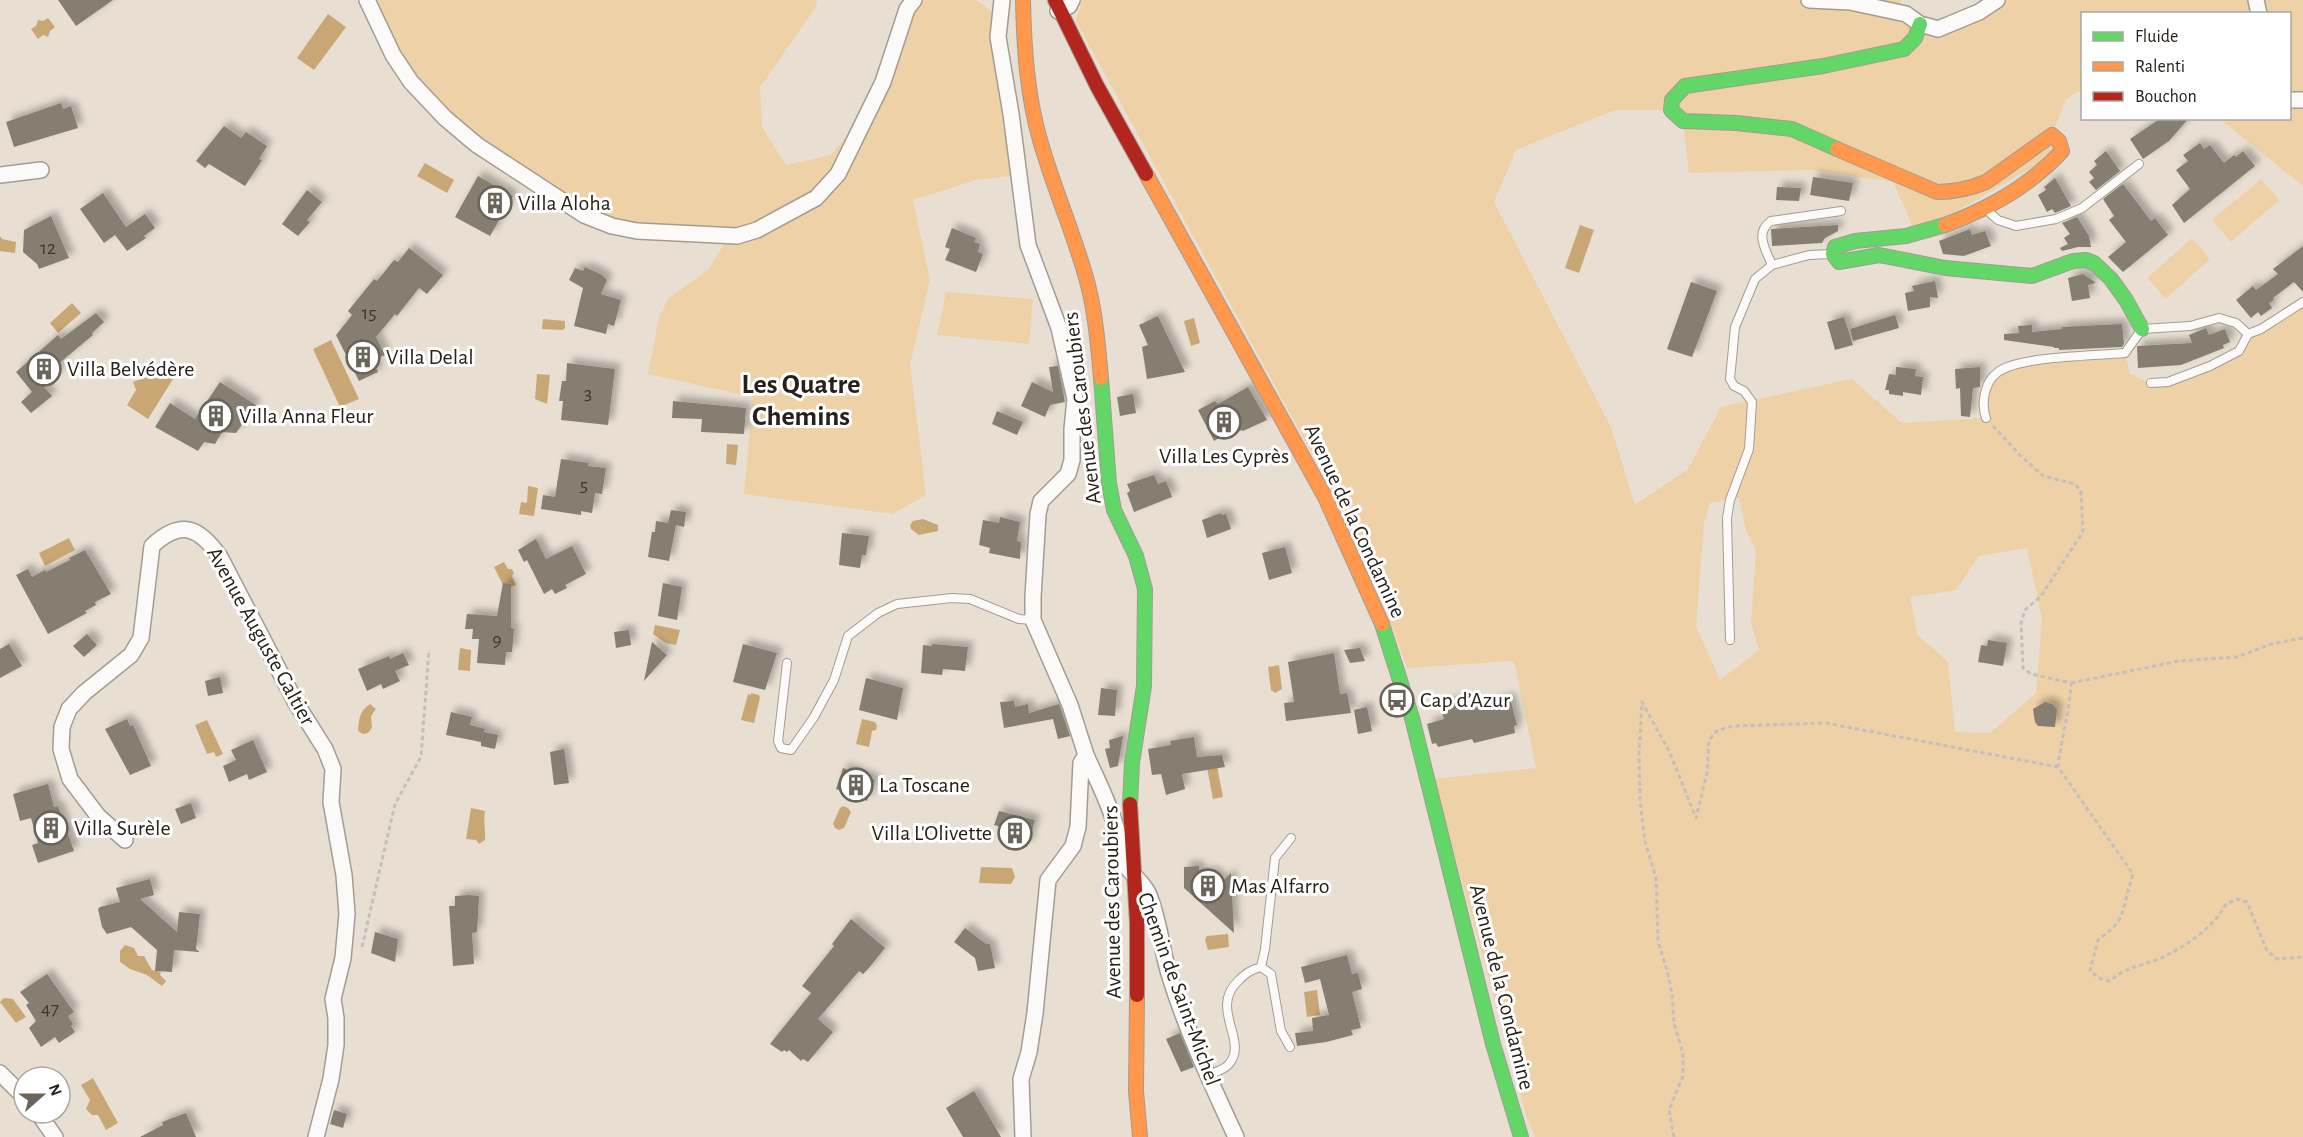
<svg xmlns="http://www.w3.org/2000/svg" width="2303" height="1137" viewBox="0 0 2303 1137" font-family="'Alegreya Sans',sans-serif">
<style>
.green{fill:#eed1a6;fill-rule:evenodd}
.water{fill:#c8a774}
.building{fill:#867e71;filter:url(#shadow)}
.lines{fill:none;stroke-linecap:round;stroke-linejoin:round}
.lane-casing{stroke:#a39c93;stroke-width:10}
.street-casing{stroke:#a39c93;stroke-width:18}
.fast-casing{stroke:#a39c93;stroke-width:16}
.slow-casing{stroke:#a39c93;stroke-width:16}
.jam-casing{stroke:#a39c93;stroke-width:16}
.path{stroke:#c3c0bc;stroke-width:3;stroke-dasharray:4.5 3;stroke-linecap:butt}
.lane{stroke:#fcfaf8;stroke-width:8}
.street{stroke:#fcfaf8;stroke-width:15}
.fast{stroke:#63d668;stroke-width:14}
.slow{stroke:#ff974d;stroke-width:14}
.jam{stroke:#b3261e;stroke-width:14}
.labels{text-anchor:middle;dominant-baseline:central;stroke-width:6;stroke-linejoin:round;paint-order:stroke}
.number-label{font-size:20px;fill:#3f382f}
.poi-label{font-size:22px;fill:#272119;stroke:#fff;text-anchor:start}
.street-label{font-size:22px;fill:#272119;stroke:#fff}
.district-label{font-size:28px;font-weight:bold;fill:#272119;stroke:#fff}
</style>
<defs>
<filter id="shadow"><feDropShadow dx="5.5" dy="-5.5" stdDeviation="3" flood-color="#0004"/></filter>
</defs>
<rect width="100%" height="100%" fill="#e8dfd2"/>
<path class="green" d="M374,0H817L816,7L760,87L762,127L786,165L831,155L888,86L913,13L924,0H976L993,12L1020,175L976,180L913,200L930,280L910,365L926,495L893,514L744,494L753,397L648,374L659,317L668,299L709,269L733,229L657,226L601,217L525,172L456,118L412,74L388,35Z
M1082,0H1900L1906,14L1938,29L1993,0H2303V186L2220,119L2290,118V14H2082V89L2066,99L2052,135L2062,151L1916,234L1893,182L1812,170L1689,173L1683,122L1671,110H1615L1516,150L1494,202L1611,427L1635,505L1688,469L1721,407L1852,379L1902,423L1985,418C1985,392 1983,379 2010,366L2125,353L2130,374L2151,383L2168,382L2239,351L2248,334L2303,302V1137H1535L1527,1118L1434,779L1536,768L1514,661L1407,668L1376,579L1351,525L1076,21ZM1739,498L1746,531L1756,551L1751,622L1759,650L1720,680L1696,626L1704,523L1710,503ZM2027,548L2042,619L2036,693L1990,733L1955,732L1948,662L1917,634L1910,597L1956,590L1979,556Z
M2261,179L2279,200L2231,242L2212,220Z
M2192,238L2210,259L2166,299L2147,278Z
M946,292L1033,299L1029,344L937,335Z"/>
<path class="water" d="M328,14L346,27L314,70L297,58Z
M48,18L55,27L50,31L48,37L43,35L38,39L31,29L36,26L38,20L43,21Z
M425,163L454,180L447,193L417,176Z
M1580,225L1594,230L1579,273L1565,268Z
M0,236L2,239L16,242L15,253L0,251Z
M72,303L81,313L58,333L50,323Z
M1194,318L1200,343L1191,346L1184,321Z
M543,319L565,321V328L563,330L542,329Z
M331,340L359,399L340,407L313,349Z
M156,374H170L173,379L148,419L127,405L136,390L133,382Z
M537,374L550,375L547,404L535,399Z
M727,444L738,445L736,465L726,464Z
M528,486L538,488L534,516L519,514L521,502L527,503Z
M923,519L938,525V531L919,535L911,529L910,525L913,521Z
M69,538L75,550L45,566L39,553Z
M504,562L508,569H512L514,573L512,576L516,585L505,589L494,567Z
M655,625L680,630L676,645L666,643L653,634Z
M460,648L471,650L470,671L458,670Z
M1279,665L1282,689L1275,693L1271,690L1268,667Z
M751,693L759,695L760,698L754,723L741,720L748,694L751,695Z
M370,704L376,709L371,716L372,728L368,733L363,734L358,731C359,720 359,711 370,704Z
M862,719L875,722L877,726L876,730L872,731L869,747L856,744Z
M207,720L223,754L216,757L214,752L207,754L195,725Z
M1217,766L1223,797L1213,799L1207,768Z
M843,806L848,808L851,812L844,828L839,830L835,828L833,824L840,808Z
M471,808L485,811C483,822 486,831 485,840L479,844L476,840L466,839Z
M981,867L1012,868L1015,877L1011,884L979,883Z
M1228,934L1229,947L1208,950L1205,940L1207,936Z
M125,945L134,948L138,956H144L152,970L161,972L160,975L166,981L162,986L147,975L130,969L120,962V951Z
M1317,990L1320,1015L1307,1017L1304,992Z
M4,998L13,999L26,1017L16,1023L0,1002Z
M93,1078L118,1123L106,1130L98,1115H92L86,1109L90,1100L81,1085Z"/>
<path class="building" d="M58,0H113L76,26Z
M61,103L63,109L71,106L78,128L14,147L6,122Z
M2161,118H2189L2169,141L2143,159L2130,139Z
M224,126L241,138L246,132L267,146L259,159L262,160L245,186L209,164L205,168L196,161Z
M2200,143L2204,149L2210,145L2224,163L2234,155L2236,157L2243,151L2255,166L2184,223L2172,205L2190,189L2176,170L2188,161L2183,155Z
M2106,151L2120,171L2096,190L2089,182L2094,178L2089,172L2097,165L2094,161Z
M478,176L513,196L490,236L455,217Z
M1813,177L1853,183L1849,201L1810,195Z
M2055,178L2071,206L2055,213L2052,209L2047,212L2038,195L2046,190L2044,187Z
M2123,184L2151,221L2155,218L2168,235L2123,272L2108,257L2126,242L2109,220L2114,216L2103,199Z
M1777,187L1801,188L1799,201L1776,200Z
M307,190L322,202L307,220L310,222L298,236L282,224Z
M103,193L126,227L145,214L155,228L144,236L146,238L127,251L115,235L104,243L80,209Z
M51,216L69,258L39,269L37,264L23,252L24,230Z
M2077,217L2089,236L2091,247H2078L2062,251L2060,248L2068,244L2064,238L2070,234L2062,223Z
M1838,225V231L1825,238L1822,243L1772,246L1771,229Z
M952,228L976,238L974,242L980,244L978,252L983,254L976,272L945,260L950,249L945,247Z
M1970,229L1972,235L1985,231L1991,246L1964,256L1943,254L1939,241Z
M2303,246V292L2294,282L2273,298L2274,300L2269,303L2272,308L2261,316L2258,312L2251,318L2236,300L2253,286L2256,290L2278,274L2273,269Z
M409,248L443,275L427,294L419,288L397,316L395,314L376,337L385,355L373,360L378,372L359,381L336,335L352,315L348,311L374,279L377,281L394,260L398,262Z
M585,267L602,275L607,280L601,294L621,300L614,326L608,324L606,334L574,326L583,288L569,280L575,268L583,271Z
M2083,274L2095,282V283L2088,285L2090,298L2072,301L2068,278Z
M1935,281L1938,298L1930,297V307L1908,311L1905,293L1914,291L1912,286Z
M1691,282L1717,291L1692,357L1667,349Z
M96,313L104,322L92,333L93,335L57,365L61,370L44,387L52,396L31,413L21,402L32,392L16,372L58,335L61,339Z
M1895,315L1899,328L1853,341L1850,329Z
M1158,316L1185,372L1147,379L1142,347L1148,345L1139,325Z
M1844,317L1853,345L1835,350L1827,322Z
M2122,324L2124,344L2122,347L2059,350V348H2054V347L2004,340V334L2019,333L2018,326L2032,325V332L2062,329V327Z
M2206,328L2209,335L2225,329L2230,342L2223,345L2224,348L2181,365L2138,368L2137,346L2192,343L2189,335Z
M567,363L615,369L608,425L561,420L563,401H559L562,381H566Z
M1058,366L1065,402L1050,405L1045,417L1021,406L1032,382L1053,392L1049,367Z
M1896,367L1916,369L1915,376L1923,377L1921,395L1903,392V396L1889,394V390H1885L1889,374L1896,375Z
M1980,367V387L1973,388L1970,417L1961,416L1960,388L1956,389L1955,369Z
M220,382L256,405L236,433L222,432L215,444L204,442L198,451L155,427L170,403L195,419Z
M1248,387L1267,420L1243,431L1242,430L1230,435L1229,432L1214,441L1198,410L1215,401L1218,404Z
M1133,394L1136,413L1120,416L1117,397Z
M673,401L746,408L744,434L701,432L702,419L672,418Z
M997,411L1023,422L1017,435L992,424Z
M561,459L589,463L588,466L606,468L602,494L595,493L592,513L581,511V515L541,509L543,495L555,497Z
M1154,475L1158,484L1166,481L1172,497L1134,512L1127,493L1130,491L1127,484Z
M671,510L686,512L684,527L676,525L669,561L648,557L652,532H655L656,521L668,523Z
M1221,513L1222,515L1226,514L1231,529L1207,538L1202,520Z
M1000,517L1020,522L1017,541L1021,542L1020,559L989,553L990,548L979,545L983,520L999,523Z
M842,533L869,536L866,555H862L860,568L839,565Z
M536,539L546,559L572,546L586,574L565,585L567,588L555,594L552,589L544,594L527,560L524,562L518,550Z
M1285,547L1292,573L1269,580L1262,553Z
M85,550L111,594L95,602L96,605L85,611L87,613L48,634L16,575L28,569L32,577L45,570L46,572L70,560L69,558Z
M503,583L511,584V628L514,629L512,652H506L505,665L477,663L479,639H472L473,629H465L467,614L497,616Z
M663,583L682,587L677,620L658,616Z
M629,630L631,645L616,648L614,632Z
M87,634L97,645L84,657L73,646Z
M1988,640L2007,643L2003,666L1978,662L1981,645L1987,646Z
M652,642L667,655L644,681Z
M9,644L22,666L0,678V649Z
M743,644L777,653L765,690L733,682Z
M932,644L968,647L965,671L943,669L942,675L921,673L923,645L932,646Z
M1360,648L1365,661L1350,663L1344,650Z
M403,653L409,665L395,671L400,681L383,689L381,684L367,691L358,669L389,656L390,659Z
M1334,653L1340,694L1347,693L1351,713L1286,721L1284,703L1294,702L1288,662Z
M220,677L223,693L208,696L205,681Z
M866,678L903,688L897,720L859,710Z
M1101,688L1117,690L1115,716L1098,715Z
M1510,698L1517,725L1514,726L1515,733L1474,743L1472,739L1438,747L1436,743L1432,744L1427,724L1444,719L1440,705L1464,699L1467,710Z
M1014,701L1015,707L1028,704L1029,713L1059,704L1070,736L1058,739L1053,719L1004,728L1000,702Z
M2045,702L2052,704L2057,709L2055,727L2038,726L2035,722L2033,709Z
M1367,707L1372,731L1358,734L1354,710Z
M451,712L472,717L470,725L485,729L484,732L498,735L495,749L481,746V742L446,735Z
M127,719L130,726L133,725L151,766L130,775L105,729Z
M1123,736L1118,766L1110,768L1105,749L1110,748L1109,740Z
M1194,737L1197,757L1222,755L1225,767L1182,774L1185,789L1166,795L1161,774L1152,775L1148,749L1171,745L1170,741Z
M253,740L267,772L249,780L247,774L229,782L223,766L236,760L231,750Z
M564,749L569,783L554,785L550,752Z
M843,768L875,780L867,801L836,789Z
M48,784L54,807L58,806L74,851L38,863L32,845L38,843L31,818L20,821L13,794Z
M191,803L196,818L181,824L175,809Z
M999,811L1035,820L1027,847L998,839L1001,827L994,825Z
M1199,866V873L1213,872L1223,881L1231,873L1234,933L1184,888V867Z
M150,879L154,895L140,899L177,932L179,912L200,914L196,949L200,952L174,950L172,972L155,971L157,950L131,927L107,934L102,927L98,909L100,907L120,902L116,888Z
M469,895L479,896L477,932L472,933L474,964L453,966L449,906H455V896Z
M851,919L885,948L868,969L863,974L859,971L818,1019L833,1032L808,1062L803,1059L801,1061L789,1050L787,1052L784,1050L782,1052L770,1044L811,993L802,986L834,946L832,944Z
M965,928L986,944H990L995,968L978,971L975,958L954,942Z
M375,932L398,939L395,962L371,953Z
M1347,955L1352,974L1358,973L1362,989L1352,992L1361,1028L1351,1030L1353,1035L1326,1042L1297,1046L1295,1033L1313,1031L1312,1018L1329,1015L1320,979L1305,983L1301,967Z
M47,974L74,1012L68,1016L73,1024L71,1026L75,1032L59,1043L55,1037L41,1047L29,1028L36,1021L26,1005L29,1003L20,992Z
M1180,1033L1194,1067L1181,1072L1166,1039Z
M974,1091L1001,1137H963L946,1108Z
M334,1110L347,1114L343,1128L330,1124Z
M186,1113L196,1137H140L163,1125L162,1122Z"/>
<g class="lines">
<g class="lane-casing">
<path id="lane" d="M1989,206L1990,213L1998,220L2016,226L2056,219L2082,208L2139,164
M1772,265C1766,250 1754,233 1771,221L1841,211
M2151,383L2168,382L2210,366L2239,351L2248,334
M1986,418C1981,404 1984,382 1998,372C2019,356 2096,356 2125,353L2142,329L2190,326L2219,318L2236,323L2248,334L2261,329L2303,302
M1730,640L1727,518L1730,500L1749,449L1752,402L1744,391L1734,386L1730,379L1735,327L1755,279L1772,265L1809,255L1832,254
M787,663L778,741L781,748L791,750L814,717L834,680L848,636L878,613L897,604L952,598L970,599L1019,619L1033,620
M1261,967L1265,949L1275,858L1291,838
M1208,1075C1215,1072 1224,1070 1229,1064C1249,1041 1209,1009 1238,981C1245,974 1250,970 1261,967L1271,974L1281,1031L1290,1047"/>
</g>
<g class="street-casing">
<path id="street" d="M367,0L393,55L411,82L445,118L477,145L584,215L612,226L637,231L737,236L757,230L816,198L838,174L883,82L907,9L914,0
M1002,0L998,37L1011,114L1028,245L1059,328L1075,399L1072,429V460L1068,474L1041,501L1038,514L1033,597V620L1070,705L1086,755L1081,763L1078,827L1073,846L1048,880L1035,1013L1029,1052L1021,1079L1023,1137
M1809,0L1850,2L1906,14L1920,24L1938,29L1979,12L1997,0
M2256,0L2259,14
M1058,11L1069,6L1072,0
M2290,100H2303
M0,175L41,170
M1086,755C1097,780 1110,804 1117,831C1119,839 1118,849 1121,858C1127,872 1141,879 1148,893C1160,920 1161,950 1170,977C1187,1032 1212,1085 1236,1137
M125,840L98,816L70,779L61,749L62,727L69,709L84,693L131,655L141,638L152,546C181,519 199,527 220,557L296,703L325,749L333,769L331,802L344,875L347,914L343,958L333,999L336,1018V1045L331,1079L316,1137
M0,1073L24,1097
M38,1113L55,1137"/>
</g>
<g class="fast-casing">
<path id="fast" d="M1837,149L1792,129L1736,123L1683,121L1671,110L1672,100L1685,86L1823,66L1904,49L1915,38L1920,24
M1945,225L1906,236L1855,241L1835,247L1833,254L1839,262L1879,255L1945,268L2032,276L2073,261L2086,260L2094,263L2111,279L2126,300L2142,329
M1101,378L1109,483L1114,510L1136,556L1145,589L1144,686L1132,763L1130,804
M1382,624L1412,718L1493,1044L1521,1137"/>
</g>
<g class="slow-casing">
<path id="slow" d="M1023,0C1024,47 1027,95 1040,140C1053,186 1072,229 1085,274C1095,307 1098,344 1101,378
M1837,149L1937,192C1955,192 1969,189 1986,182L2052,135L2059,141L2062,151C2031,185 1988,209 1945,225
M1146,174L1325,497L1382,624
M1137,995L1136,1091L1140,1137"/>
</g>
<g class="jam-casing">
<path id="jam" d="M1055,0L1097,86L1146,174
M1130,804L1137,923V995"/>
</g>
<path class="path" d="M1993,426L2021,456L2043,476L2075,484L2081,492L2083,532L2041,596L2025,610L2021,623L2023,668L2031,674L2071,683C2070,711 2061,739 2058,767L2133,874L2121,917L2114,927L2098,940L2090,971L2101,979L2110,981C2127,966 2142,966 2161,958C2187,946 2213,928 2226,904L2237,899L2247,902L2267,951L2277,959L2303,957
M2071,683L2179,661L2237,657L2271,644L2303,638
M362,947L395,804L421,757L429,650
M1674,1137L1669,1110L1683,1076V1054L1674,1023L1672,993L1667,970L1658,941L1656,878L1645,841L1640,801L1639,754L1642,702L1670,753L1696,818L1707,773L1709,740L1718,730L1733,726L1826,723L2058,767"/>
<use href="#lane" class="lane"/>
<use href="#street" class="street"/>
<use href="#fast" class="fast"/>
<use href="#slow" class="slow"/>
<use href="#jam" class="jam"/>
</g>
<defs>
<g id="building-ring" transform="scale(1.725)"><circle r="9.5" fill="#fff" stroke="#6b645a" stroke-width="1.5"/><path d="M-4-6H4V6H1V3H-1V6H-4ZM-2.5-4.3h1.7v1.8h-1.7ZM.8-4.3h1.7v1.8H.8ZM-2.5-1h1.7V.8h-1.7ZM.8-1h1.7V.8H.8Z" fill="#6b645a"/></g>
<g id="bus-ring" transform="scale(1.725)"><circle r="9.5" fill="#fff" stroke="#6b645a" stroke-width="1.5"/><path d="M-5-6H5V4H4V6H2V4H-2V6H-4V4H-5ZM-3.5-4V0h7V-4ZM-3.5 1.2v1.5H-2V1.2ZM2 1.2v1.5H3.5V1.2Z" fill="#6b645a"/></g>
</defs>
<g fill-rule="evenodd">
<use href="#building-ring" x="495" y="203"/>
<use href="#building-ring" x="363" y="357"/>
<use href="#building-ring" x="44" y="369"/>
<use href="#building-ring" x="216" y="416"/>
<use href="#building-ring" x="1224" y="422"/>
<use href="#bus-ring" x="1397" y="700"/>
<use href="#building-ring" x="856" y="785"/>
<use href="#building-ring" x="51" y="828"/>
<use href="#building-ring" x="1015" y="833"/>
<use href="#building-ring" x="1208" y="886"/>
</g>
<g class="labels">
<g class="number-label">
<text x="48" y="248">12</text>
<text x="369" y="313">15</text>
<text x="588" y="393">3</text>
<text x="584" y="485">5</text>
<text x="497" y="640">9</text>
<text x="50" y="1009">47</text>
</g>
<g class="poi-label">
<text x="518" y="203">Villa Aloha</text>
<text x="386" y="357">Villa Delal</text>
<text x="67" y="369">Villa Belvédère</text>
<text x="239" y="416">Villa Anna Fleur</text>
<text x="1224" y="456" text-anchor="middle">Villa Les Cyprès</text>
<text x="1420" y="700">Cap d’Azur</text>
<text x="879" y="785">La Toscane</text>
<text x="74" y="828">Villa Surèle</text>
<text x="992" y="833" text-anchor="end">Villa L'Olivette</text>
<text x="1231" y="886">Mas Alfarro</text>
</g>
<g class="street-label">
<text transform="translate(1082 408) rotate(-97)">Avenue des Caroubiers</text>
<text transform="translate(1355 521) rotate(65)">Avenue de la Condamine</text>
<text transform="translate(261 636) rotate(61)">Avenue Auguste Galtier</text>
<text transform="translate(1112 902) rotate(-91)">Avenue des Caroubiers</text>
<text transform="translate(1502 987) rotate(76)">Avenue de la Condamine</text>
<text transform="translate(1179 989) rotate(70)">Chemin de Saint-Michel</text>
</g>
<g class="district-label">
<text x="801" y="385">Les Quatre<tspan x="801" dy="32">Chemins</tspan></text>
</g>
</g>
<rect x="2081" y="12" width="210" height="108" fill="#ffffff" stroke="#a9a6a3" stroke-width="1.5"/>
<rect x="2093" y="32" width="30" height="9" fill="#63d668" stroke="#a9a6a3" stroke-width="1.5"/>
<text x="2135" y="42" font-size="18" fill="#272119">Fluide</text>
<rect x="2093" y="62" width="30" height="9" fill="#ff974d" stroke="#a9a6a3" stroke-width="1.5"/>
<text x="2135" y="72" font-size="18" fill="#272119">Ralenti</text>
<rect x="2093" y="92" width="30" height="9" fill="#b3261e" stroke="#a9a6a3" stroke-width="1.5"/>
<text x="2135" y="102" font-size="18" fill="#272119">Bouchon</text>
<g transform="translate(42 1095) rotate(69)"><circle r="28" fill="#ffffff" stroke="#a9a6a3" stroke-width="1.5"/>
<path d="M0-4.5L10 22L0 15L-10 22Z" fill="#6b645a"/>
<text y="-9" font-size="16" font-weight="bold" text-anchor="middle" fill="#272119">N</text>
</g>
</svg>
